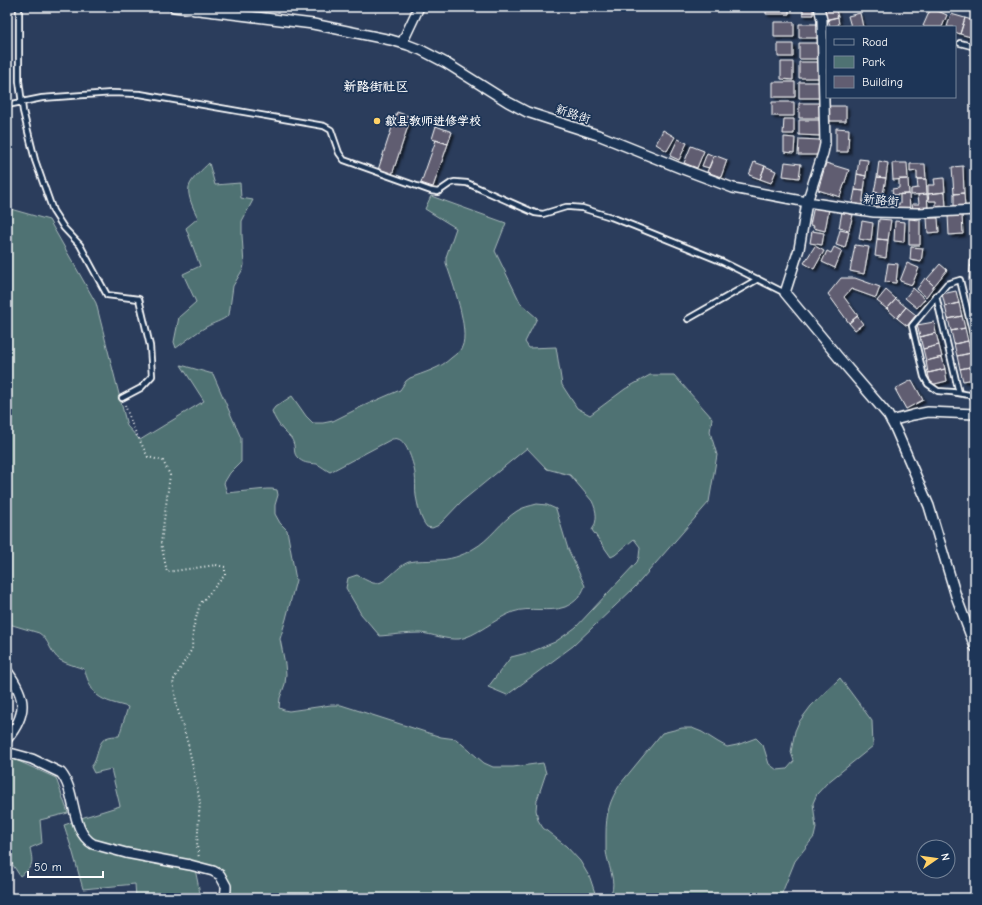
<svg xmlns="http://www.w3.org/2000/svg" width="982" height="905" viewBox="0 0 982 905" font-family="'Comic Neue','LXGW WenKai TC',sans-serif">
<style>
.green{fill:#4f7273;stroke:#a7b8b9}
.building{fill:#615d71;stroke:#fff;filter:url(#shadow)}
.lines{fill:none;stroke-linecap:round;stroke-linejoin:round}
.service-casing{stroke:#fff;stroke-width:8}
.minor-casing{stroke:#fff;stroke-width:12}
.tertiary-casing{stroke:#fff;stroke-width:14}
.path{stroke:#fff;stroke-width:2;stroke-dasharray:1 3;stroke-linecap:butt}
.service{stroke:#1d3557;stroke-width:4.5}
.minor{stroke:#1d3557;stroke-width:9}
.tertiary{stroke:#1d3557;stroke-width:11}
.poi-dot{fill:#ffd166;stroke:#1d3557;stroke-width:1.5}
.labels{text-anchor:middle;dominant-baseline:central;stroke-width:3.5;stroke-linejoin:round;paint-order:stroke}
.street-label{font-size:12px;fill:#fff;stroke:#1d3557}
.poi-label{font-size:12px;font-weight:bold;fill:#fff;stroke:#1d3557;text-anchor:start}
.neighbourhood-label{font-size:13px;font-weight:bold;fill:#fff;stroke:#1d3557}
</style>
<defs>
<filter id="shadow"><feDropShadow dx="2.5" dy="2.5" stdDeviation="1" flood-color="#0009"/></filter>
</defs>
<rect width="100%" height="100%" fill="#2b3d5c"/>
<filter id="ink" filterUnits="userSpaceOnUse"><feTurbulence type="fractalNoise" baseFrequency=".025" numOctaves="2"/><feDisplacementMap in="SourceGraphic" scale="8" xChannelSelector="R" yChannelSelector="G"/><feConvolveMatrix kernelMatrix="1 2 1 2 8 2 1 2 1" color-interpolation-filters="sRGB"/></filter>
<g filter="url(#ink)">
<path class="green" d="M209,163L215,185L240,183L241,198L253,200L242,221V235L244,265L243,269L233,286L229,315C222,321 213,323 206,327C195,333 186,341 176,348L174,342L179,317L196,302L183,274L200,266L186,228L198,218C194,210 187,196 189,187C191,179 203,169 209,163Z
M431,196L506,223L495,251L521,304L537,318L525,342L529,348L556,347L562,385L577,408L590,415L625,389L650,375H674L712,418L710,432L717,455L709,502L635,587L573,646L507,695L488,687L511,657L531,652L555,642L568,633L576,627L637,562L639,557L640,547L634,539L615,555L611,557L592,530C598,521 597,511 592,501L570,475L547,469L527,448L461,502L441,523L437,526L432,528L427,527C420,519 418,506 416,496C415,488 416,481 415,474C414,465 407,441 398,439C396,438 394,439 392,439L330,472C326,470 321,466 317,464C310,463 305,464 299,459C292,453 296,449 293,442C292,438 287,434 283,430C279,425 274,418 272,411L275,407L292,396L306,416L313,423H323L333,421L361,407L400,390L406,381L410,378C423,373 441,368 451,358C455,355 460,351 462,347C470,330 452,281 446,263V257L456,228L425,209Z
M7,208L49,220L96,303L127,426L140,440L204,401L181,365L213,374L241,438V462L230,473L224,483L227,493L267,489H272L277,490L278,495L275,505V514L280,523L287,530L296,580L286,619L280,639L285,664L286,674L285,684L280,698L279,708L284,710L289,711L331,705H341L441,737L456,739L484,763L493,767H513L543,763L546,773L537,800L536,810L538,820L543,828L566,846L580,861L590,878L596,896L601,898H229L230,895L227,880L180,859L101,843L88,836L82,827L81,818L120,806L111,769L94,773L91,767C99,759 96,743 106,738C110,736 115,736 119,736L128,707C118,704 105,702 97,695C90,689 87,677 84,669C78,667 65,663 60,660C50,653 49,639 39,633L9,624L7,625Z
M537,504L547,505L556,509L568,549L585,586C581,596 576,602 565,607C548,613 530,606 513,612C496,618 475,637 459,639C445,640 433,634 420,633C406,633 393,635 380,636L361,614L346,588L348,578L357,575C362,578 367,581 373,583C386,586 396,566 409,562C417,560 427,561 436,560C449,560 462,556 473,549C490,540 501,521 517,511C523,507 530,506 537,504Z
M840,678L872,721L873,746L827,783L817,794L813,803L816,828L814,837L795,861L780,898H607C608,896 610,895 611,893C617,883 607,862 606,851C606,846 606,840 606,835C606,814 609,801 621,783L662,733L682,728H692L702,732L718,742L727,747L737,745L756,738L763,745L769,764L777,770L787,769L794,761L791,752L795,731L799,722L811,706Z
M7,756L56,778L68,813L40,820L42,843L30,848C33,863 34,866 20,876L7,856V824L10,815V810L7,807Z
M73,822L84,843L96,850L195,869L201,898H136L135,884L83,889L73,853L64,825Z"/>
<path class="building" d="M766,7H789V14H766Z
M803,7H813V15H803Z
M823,7H835L838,17L826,20Z
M931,8L947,15L942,27H925L923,26Z
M860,13L863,27H851L848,16Z
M951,14L965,18L960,34L955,32V27H947Z
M838,17L839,25L830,26L828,19Z
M965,18L975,21L974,38L960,34Z
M774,22H794V37H774Z
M799,24H821V38H799Z
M799,43H821V59H799Z
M778,44H793V57H778Z
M781,62H793V80L781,79Z
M799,62H821V78H799Z
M773,82H795V97H773Z
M799,82H821V98H799Z
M772,102H794V116H772Z
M799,103H821V118H799Z
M827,106H846V121H827Z
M397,112L411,117L392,175L378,170Z
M784,119H794V134H783Z
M799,120H820L821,136L799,135Z
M436,126L452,132L448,144L432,139Z
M836,128L849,129L848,152H836Z
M663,130L675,137L667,151L656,144Z
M784,137L795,138L794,153L784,152Z
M678,139L687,143L679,160L670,156Z
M799,139L820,140V155H798Z
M436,140L448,144L433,187L421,183Z
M691,146L704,151L697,168L684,163Z
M707,153L714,156L709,168L702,166Z
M714,155L727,160L721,177L707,172Z
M859,159L868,160L866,176L857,174Z
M879,161L888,163L886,178L877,177Z
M754,162L765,166L760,179L749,175Z
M785,162L801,164L799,178L783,176Z
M971,162H975V177H972Z
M826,163L849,170L840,197L818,190Z
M892,163H907L908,179L893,180Z
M910,164H925L926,179H917V171L910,172Z
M765,166L776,171L771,183L760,179Z
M963,166L964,193L954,194L952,167Z
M857,174L866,176L864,191L855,190Z
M877,177L886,178L883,194L874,192Z
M972,177H975V192H973Z
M944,178L945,192L928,194V185H935L934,179Z
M899,179H908L909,194L893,195L892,189L899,188Z
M917,179H926L927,194L911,195V189L918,188Z
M855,190L864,191L862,207L852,205Z
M874,192L883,194L881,209L872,208Z
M945,192L946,207L936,208V201H929L928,194Z
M973,192H975V207H973Z
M964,193L965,207L954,208V194Z
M900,194H909L910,209L894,210V204H900Z
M927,194L928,209L913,210L912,204H919L918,195Z
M814,206L829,209L825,231L813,228L814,226L810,225Z
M842,212L853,215L849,230L839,228Z
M948,215H962L963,234L949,235Z
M927,218H938L939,232L928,233Z
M879,219L891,220L888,240L877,239Z
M909,219L920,220V245H909Z
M862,221L873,223L871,241L859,239Z
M895,221L905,222L904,242L894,241Z
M840,230L849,232L845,248L836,245Z
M812,231L824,233L822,245L810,243Z
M877,239L888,240L886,258L875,256Z
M855,245L869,247L864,274L850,271Z
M815,246L824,251L814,269L804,263Z
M834,247L842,251L835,268L822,262L827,251L831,253Z
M911,247L923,248L921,262L910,260Z
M971,254H975V266H970Z
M888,263L898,264L896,283L885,282Z
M907,263L919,268L912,285L900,281Z
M940,264L947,270L934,286L927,279Z
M970,266H975V278H969Z
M841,278H855L880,287L876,298L851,289L844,297L858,316L849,323L828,294Z
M925,278L934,286L926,297L917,289Z
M969,278H975V291L969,290Z
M913,288L925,299L917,308L905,298Z
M886,290L896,299L887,309L877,301Z
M956,291L959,303L945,306L942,294Z
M896,299L906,307L897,318L887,309Z
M959,303L962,316L948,319L945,306Z
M906,307L916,315L907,326L897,318Z
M857,316L863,324L855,330L849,323Z
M962,316L965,328L951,331L948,319Z
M934,322L936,333L920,337L917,325Z
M965,328L968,341L954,344L951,331Z
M936,333L939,345L923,349L920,337Z
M968,341L971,353L957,356L954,344Z
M939,345L942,357L926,361L923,349Z
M971,353L974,366L960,369L957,356Z
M942,357L945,369L928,373L926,361Z
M974,366L975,371V379L963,381L960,369Z
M945,369L947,381L931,385L928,373Z
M912,380L923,400L906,409L895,389Z"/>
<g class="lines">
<g class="service-casing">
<path id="service" d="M19,7V81L23,111L35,160L53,211L64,228L80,245L107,295L139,299L150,346L152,376L141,388L122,398
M960,43L975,47
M7,105L42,98L112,93L140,94L324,126L331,130L339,153L344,160L431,191L438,192L451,183L455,182L467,183L535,213L543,214L566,207H570L582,208L611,217L634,226L723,262L785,293
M936,296L959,393
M688,319L758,279
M975,343L960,280L947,284L912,326L924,377L928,384L938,391L952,392L975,396"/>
</g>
<g class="minor-casing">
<path id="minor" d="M174,7L240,15L313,24L391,40L408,45L421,50L446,63L508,102L527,112L598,135L680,168L733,188L807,202L874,212L918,213L975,210
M819,7L822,20L825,144L823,153L807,202L799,249L785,293L839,358L888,415L896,430L929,506L956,596L975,647
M402,43L419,7
M891,421L913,415L928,412L975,414
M7,671C26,697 28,713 7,739
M7,751L10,753L32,759L61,773C77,792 70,831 93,844L126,853L190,865L213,871L220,875L226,886V889L225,898"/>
</g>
<g class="tertiary-casing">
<path id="tertiary" d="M195,9V7"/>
</g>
<path class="path" d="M125,405L133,427L148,457L163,461L170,475L161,543L167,572L216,565L225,567V575L200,604L193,629L192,649L173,681L177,707L188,744L200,802L197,846L199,858"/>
<use href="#service" class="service"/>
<use href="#minor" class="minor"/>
<use href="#tertiary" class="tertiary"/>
</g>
</g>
<circle class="poi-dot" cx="377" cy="121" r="4"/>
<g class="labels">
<g class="street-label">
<text transform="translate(573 114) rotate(18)">新路街</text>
<text transform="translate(881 200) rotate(5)">新路街</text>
</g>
<g class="poi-label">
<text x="385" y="121">歙县教师进修学校</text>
</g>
<g class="neighbourhood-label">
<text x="376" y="86">新路街社区</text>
</g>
</g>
<rect width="982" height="905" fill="none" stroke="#1d3557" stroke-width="24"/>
<rect x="12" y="12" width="958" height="881" fill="none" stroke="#fff" stroke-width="1.5" filter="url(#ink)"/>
<rect x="826" y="26" width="130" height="72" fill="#1d3557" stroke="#77869a"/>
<rect x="834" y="39" width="20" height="6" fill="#1d3557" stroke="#77869a"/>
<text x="862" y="46" font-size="12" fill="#ffffff">Road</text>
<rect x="834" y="56" width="20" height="12" fill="#4f7273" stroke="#77869a"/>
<text x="862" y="66" font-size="12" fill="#ffffff">Park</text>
<rect x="834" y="76" width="20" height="12" fill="#615d71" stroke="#77869a"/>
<text x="862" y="86" font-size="12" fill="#ffffff">Building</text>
<g transform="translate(936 859) rotate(77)"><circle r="19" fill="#1d3557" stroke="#77869a"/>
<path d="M0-3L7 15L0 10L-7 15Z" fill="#ffd166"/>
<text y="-6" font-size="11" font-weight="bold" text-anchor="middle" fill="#ffffff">N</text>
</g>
<path d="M28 871v6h75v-6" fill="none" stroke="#ffffff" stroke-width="2"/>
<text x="34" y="871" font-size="12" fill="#ffffff" stroke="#1d3557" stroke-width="3" paint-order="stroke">50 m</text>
</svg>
